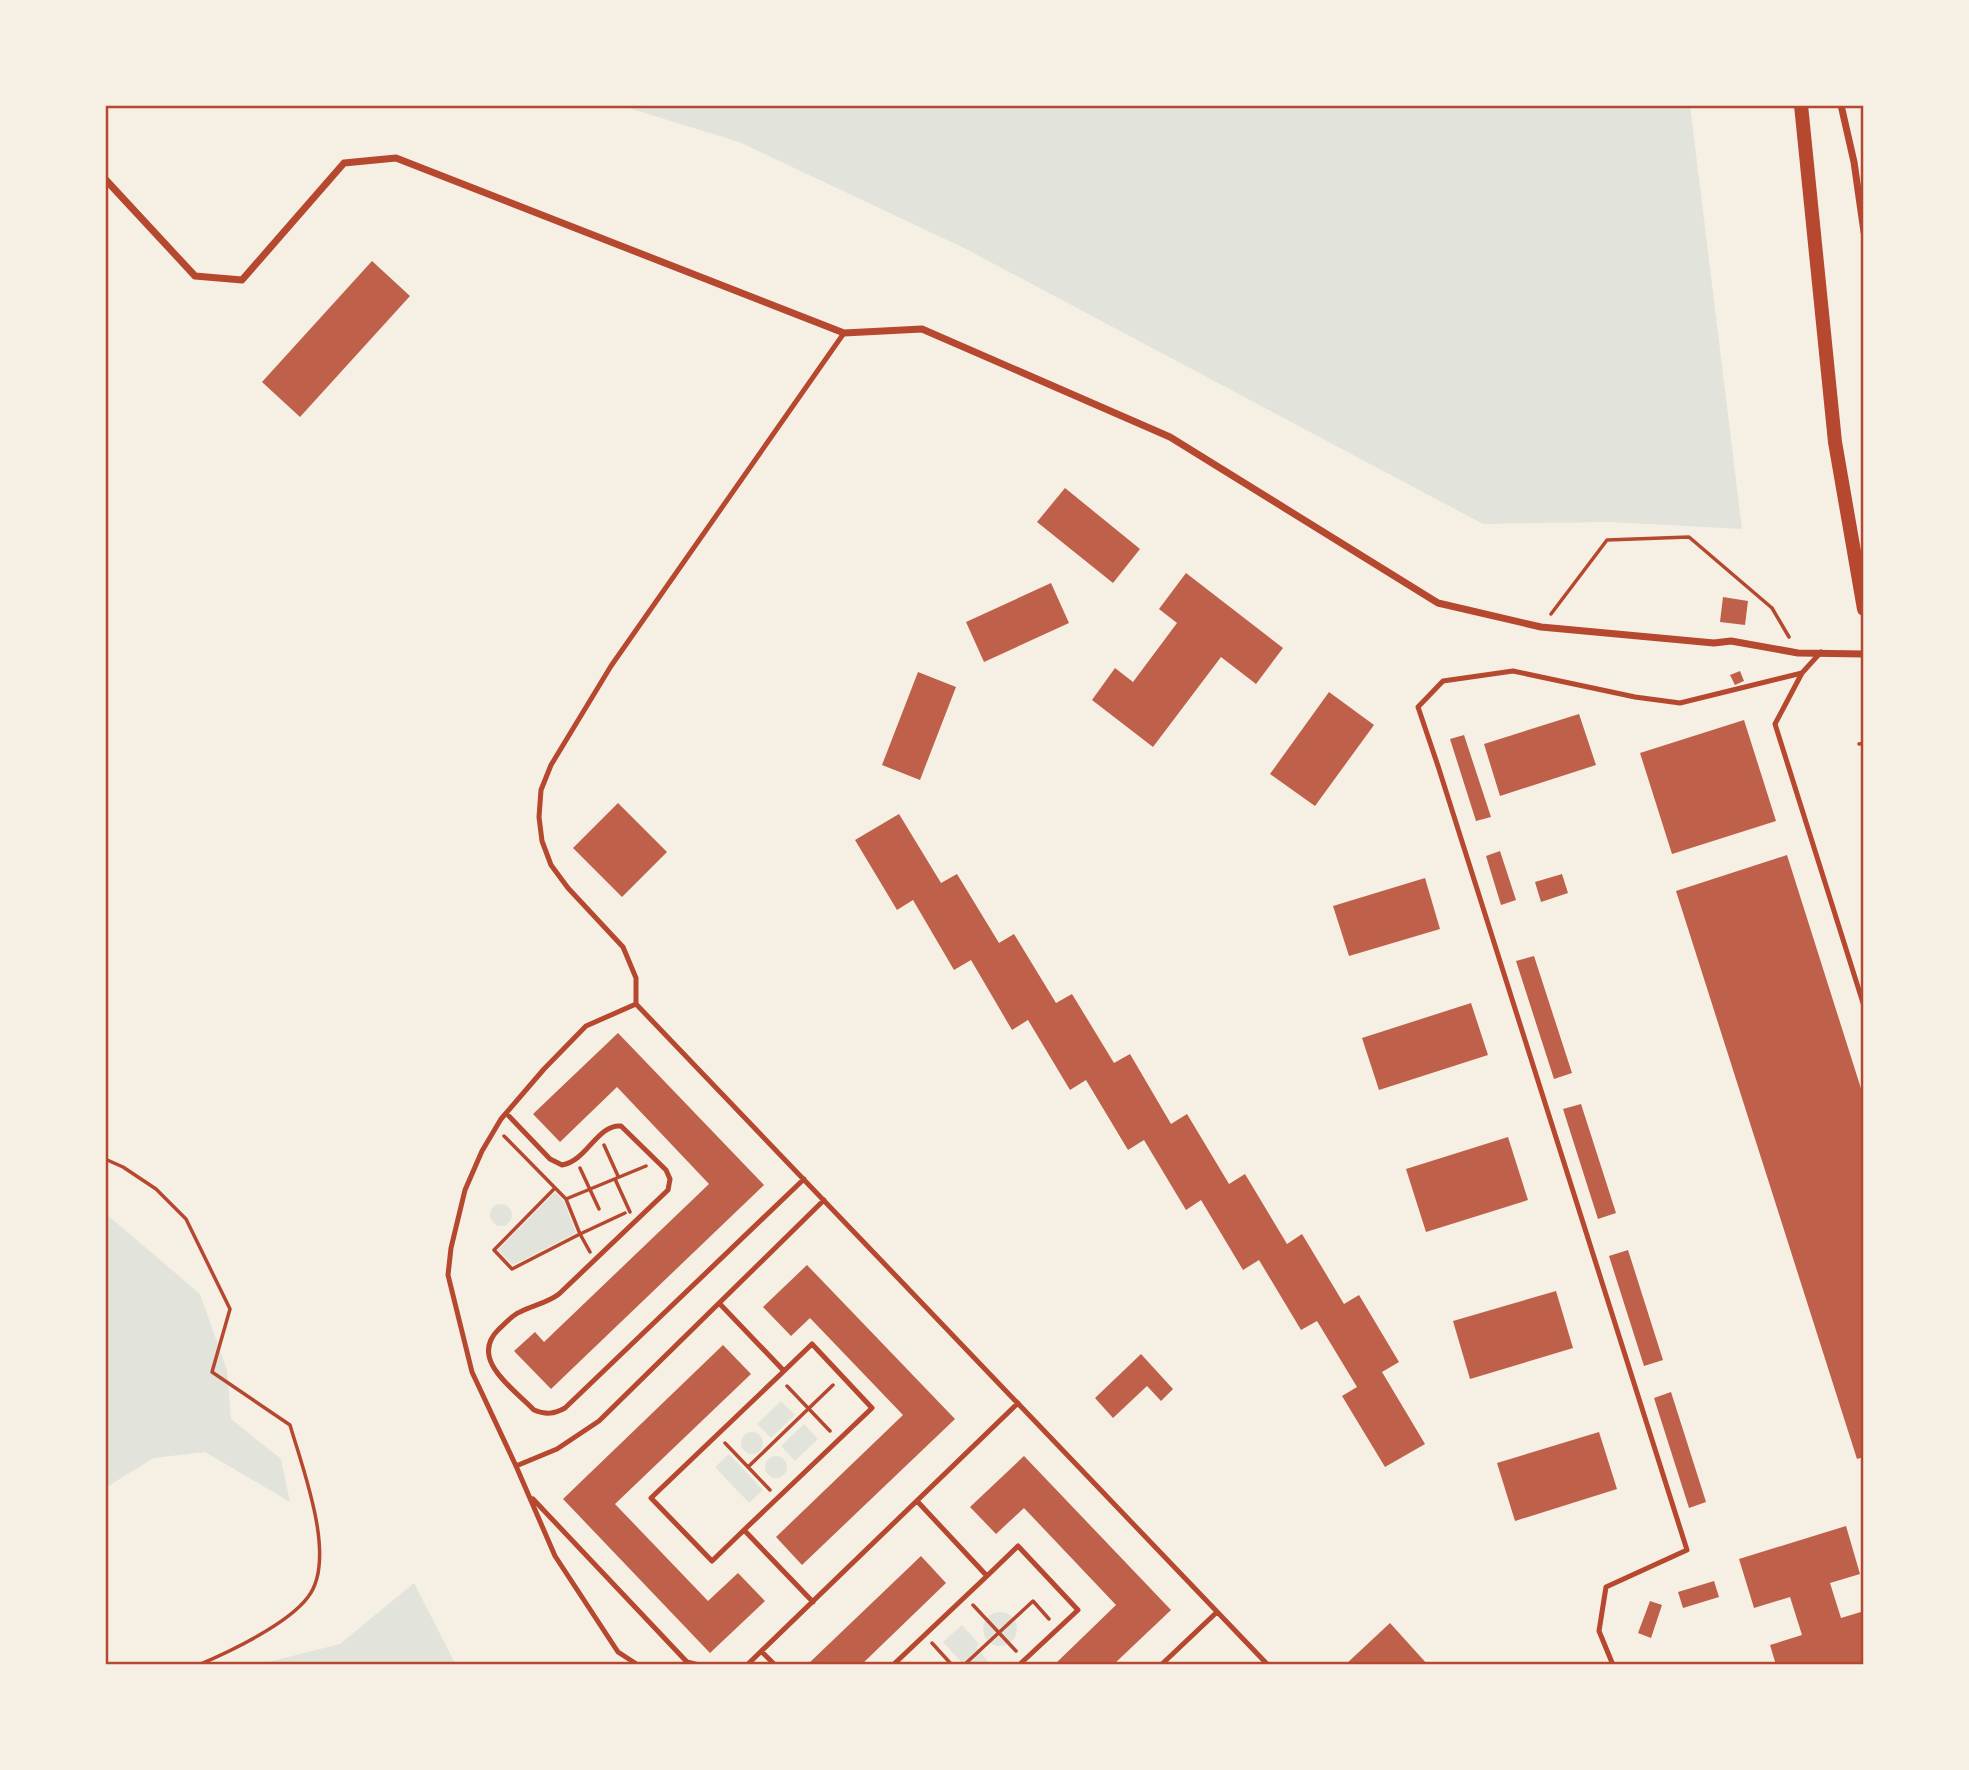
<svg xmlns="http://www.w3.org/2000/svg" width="1969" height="1770" viewBox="0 0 1969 1770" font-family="Helvetica,sans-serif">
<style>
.green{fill:#e2e4dc}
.building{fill:#bf614a}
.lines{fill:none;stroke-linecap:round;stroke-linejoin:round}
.path{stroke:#b5482f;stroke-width:3.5}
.service{stroke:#b5482f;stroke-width:5}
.minor{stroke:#b5482f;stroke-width:7}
.secondary{stroke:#b5482f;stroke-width:14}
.neatline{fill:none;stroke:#b5482f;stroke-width:2.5}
</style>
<rect width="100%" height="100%" fill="#f6efe4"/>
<path class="green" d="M619,105H1690L1742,529L1610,522L1483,524L966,249L739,142Z
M555,1192L564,1201L576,1233L513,1265L498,1250Z
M490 1215a11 11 0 1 1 22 0a11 11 0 1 1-22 0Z
M105,1213L200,1294L227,1370L231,1419L281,1459L290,1502L205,1452L154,1458L105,1488Z
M781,1401L795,1415L771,1438L757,1424Z
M804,1424L818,1439L795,1461L781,1446Z
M741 1443a11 11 0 1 1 22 0a11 11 0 1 1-22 0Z
M729,1454L763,1490L749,1503L715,1467Z
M765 1467a11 11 0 1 1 22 0a11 11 0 1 1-22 0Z
M414,1583L456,1665H256L340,1644Z
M983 1629a17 17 0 1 1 34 0a17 17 0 1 1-34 0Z
M962,1625L979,1644L976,1647L991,1665H964L943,1642Z"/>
<path class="building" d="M372,261L410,296L300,417L262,382Z
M1065,488L1140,549L1113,583L1037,522Z
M1186,573L1283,648L1256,684L1221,657L1153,747L1092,700L1115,668L1133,682L1177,623L1159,609Z
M1051,583L1069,623L984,662L966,622Z
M1723,597L1748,601L1745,625L1720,622Z
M1740,671L1744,681L1735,685L1730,675Z
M918,672L956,687L920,780L882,765Z
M1329,692L1374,725L1315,806L1270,774Z
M1579,714L1596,765L1500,796L1484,744Z
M1744,720L1776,821L1672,854L1640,753Z
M1464,735L1491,817L1476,821L1450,739Z
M618,803L667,852L622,897L573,848Z
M899,814L941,883L957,874L999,943L1014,934L1056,1003L1072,994L1114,1063L1130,1054L1171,1124L1187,1114L1229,1184L1245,1174L1287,1244L1302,1234L1344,1304L1359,1295L1399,1362L1382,1372L1425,1444L1385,1467L1342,1396L1357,1387L1317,1321L1301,1330L1259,1260L1243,1270L1201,1200L1186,1210L1144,1140L1128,1150L1086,1080L1070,1090L1028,1020L1012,1030L971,960L954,970L913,900L897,910L855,840Z
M1500,851L1516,900L1501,905L1486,856Z
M1787,855L1864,1098V1457L1857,1459L1676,891Z
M1562,874L1568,893L1541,902L1535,882Z
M1425,878L1440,929L1349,956L1333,906Z
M1534,956L1572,1073L1554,1079L1516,961Z
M1471,1003L1488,1055L1379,1090L1362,1038Z
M618,1033L764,1185L551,1389L514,1351L535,1332L544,1342L709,1184L617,1087L560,1142L533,1114Z
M1581,1104L1616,1213L1598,1219L1563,1109Z
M1508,1137L1528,1200L1426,1232L1406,1169Z
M1628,1250L1663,1360L1644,1366L1609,1256Z
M807,1265L955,1419L802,1565L776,1537L903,1415L810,1318L791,1336L763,1307Z
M1556,1291L1573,1348L1470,1379L1453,1321Z
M723,1345L751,1374L615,1504L708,1601L738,1573L765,1601L710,1653L563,1499Z
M1141,1354L1173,1389L1161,1401L1147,1386L1113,1418L1095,1398Z
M1671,1392L1706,1502L1689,1508L1654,1398Z
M1599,1432L1617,1489L1515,1521L1497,1463Z
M1024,1456L1171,1610L1113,1665H1054L1116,1605L1024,1508L996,1534L970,1507Z
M1846,1526L1860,1574L1830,1583L1841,1618L1864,1611V1665H1776L1770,1645L1802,1635L1790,1597L1754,1608L1739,1559Z
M921,1556L946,1583L861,1665H807Z
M1714,1581L1719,1597L1683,1608L1678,1592Z
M1650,1601L1662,1605L1651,1638L1638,1633Z
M1390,1623L1428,1665H1345Z"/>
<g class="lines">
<path class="path" d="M1551,614L1607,540L1689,537L1772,608L1789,637
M1859,744L1864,743
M504,1136L566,1199L580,1234L512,1269L494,1250L555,1188
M604,1145L618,1176
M105,1159L123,1167L156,1189L186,1219L230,1309L212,1372L290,1425C302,1467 338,1559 308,1597C288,1624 229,1652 198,1665
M580,1168L599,1209
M615,1179L630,1212
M566,1199L646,1166
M590,1252L580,1234L625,1213
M787,1386L830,1431
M725,1443L748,1467
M770,1490L748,1467L833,1385
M973,1605L1016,1651
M932,1643L952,1665
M964,1665L1033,1601L1049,1619"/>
<path class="service" d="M844,333L611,666L551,765L541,790L539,817L542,841L551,865L568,888L623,947L636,978V1004L1268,1665
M1802,673L1775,724L1864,1006
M636,1004L586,1026L544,1069L501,1119L482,1151L465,1190L451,1248L448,1275L472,1372L516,1466L555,1556L618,1652L638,1665
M506,1113L550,1159L562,1165C587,1161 597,1124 621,1126L666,1170L670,1179L668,1190L559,1294C547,1303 534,1305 520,1312C512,1315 506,1323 499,1329C468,1359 513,1388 534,1410C546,1415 554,1414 565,1408L804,1179
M719,1303L784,1371L651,1498L712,1561L744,1530L813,1602
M516,1466L557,1449L599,1421L824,1200
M1864,1481V1486
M533,1499L687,1662L699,1665
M744,1530L872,1408L812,1344L784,1371
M987,1576L1018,1546L1078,1610L1019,1665
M762,1652L775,1665
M747,1665L1018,1403
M893,1665L987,1576L917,1501
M1161,1665L1217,1612
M1613,1665L1599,1631L1606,1587L1687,1550L1438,766L1418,707L1443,681L1513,671L1635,697L1680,703L1802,673L1821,652"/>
<path class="minor" d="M1841,105L1854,162L1864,232
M105,179L195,276L242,280L344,163L396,158L844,333L922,329L1170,437L1438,603L1541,627L1714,643L1731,641L1798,653L1864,654"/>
<path class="secondary" d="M1801,105L1835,442L1864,609"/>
</g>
<rect width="1969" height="1770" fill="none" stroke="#f6efe4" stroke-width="214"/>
<rect x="107" y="107" width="1755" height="1556" class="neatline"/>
</svg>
